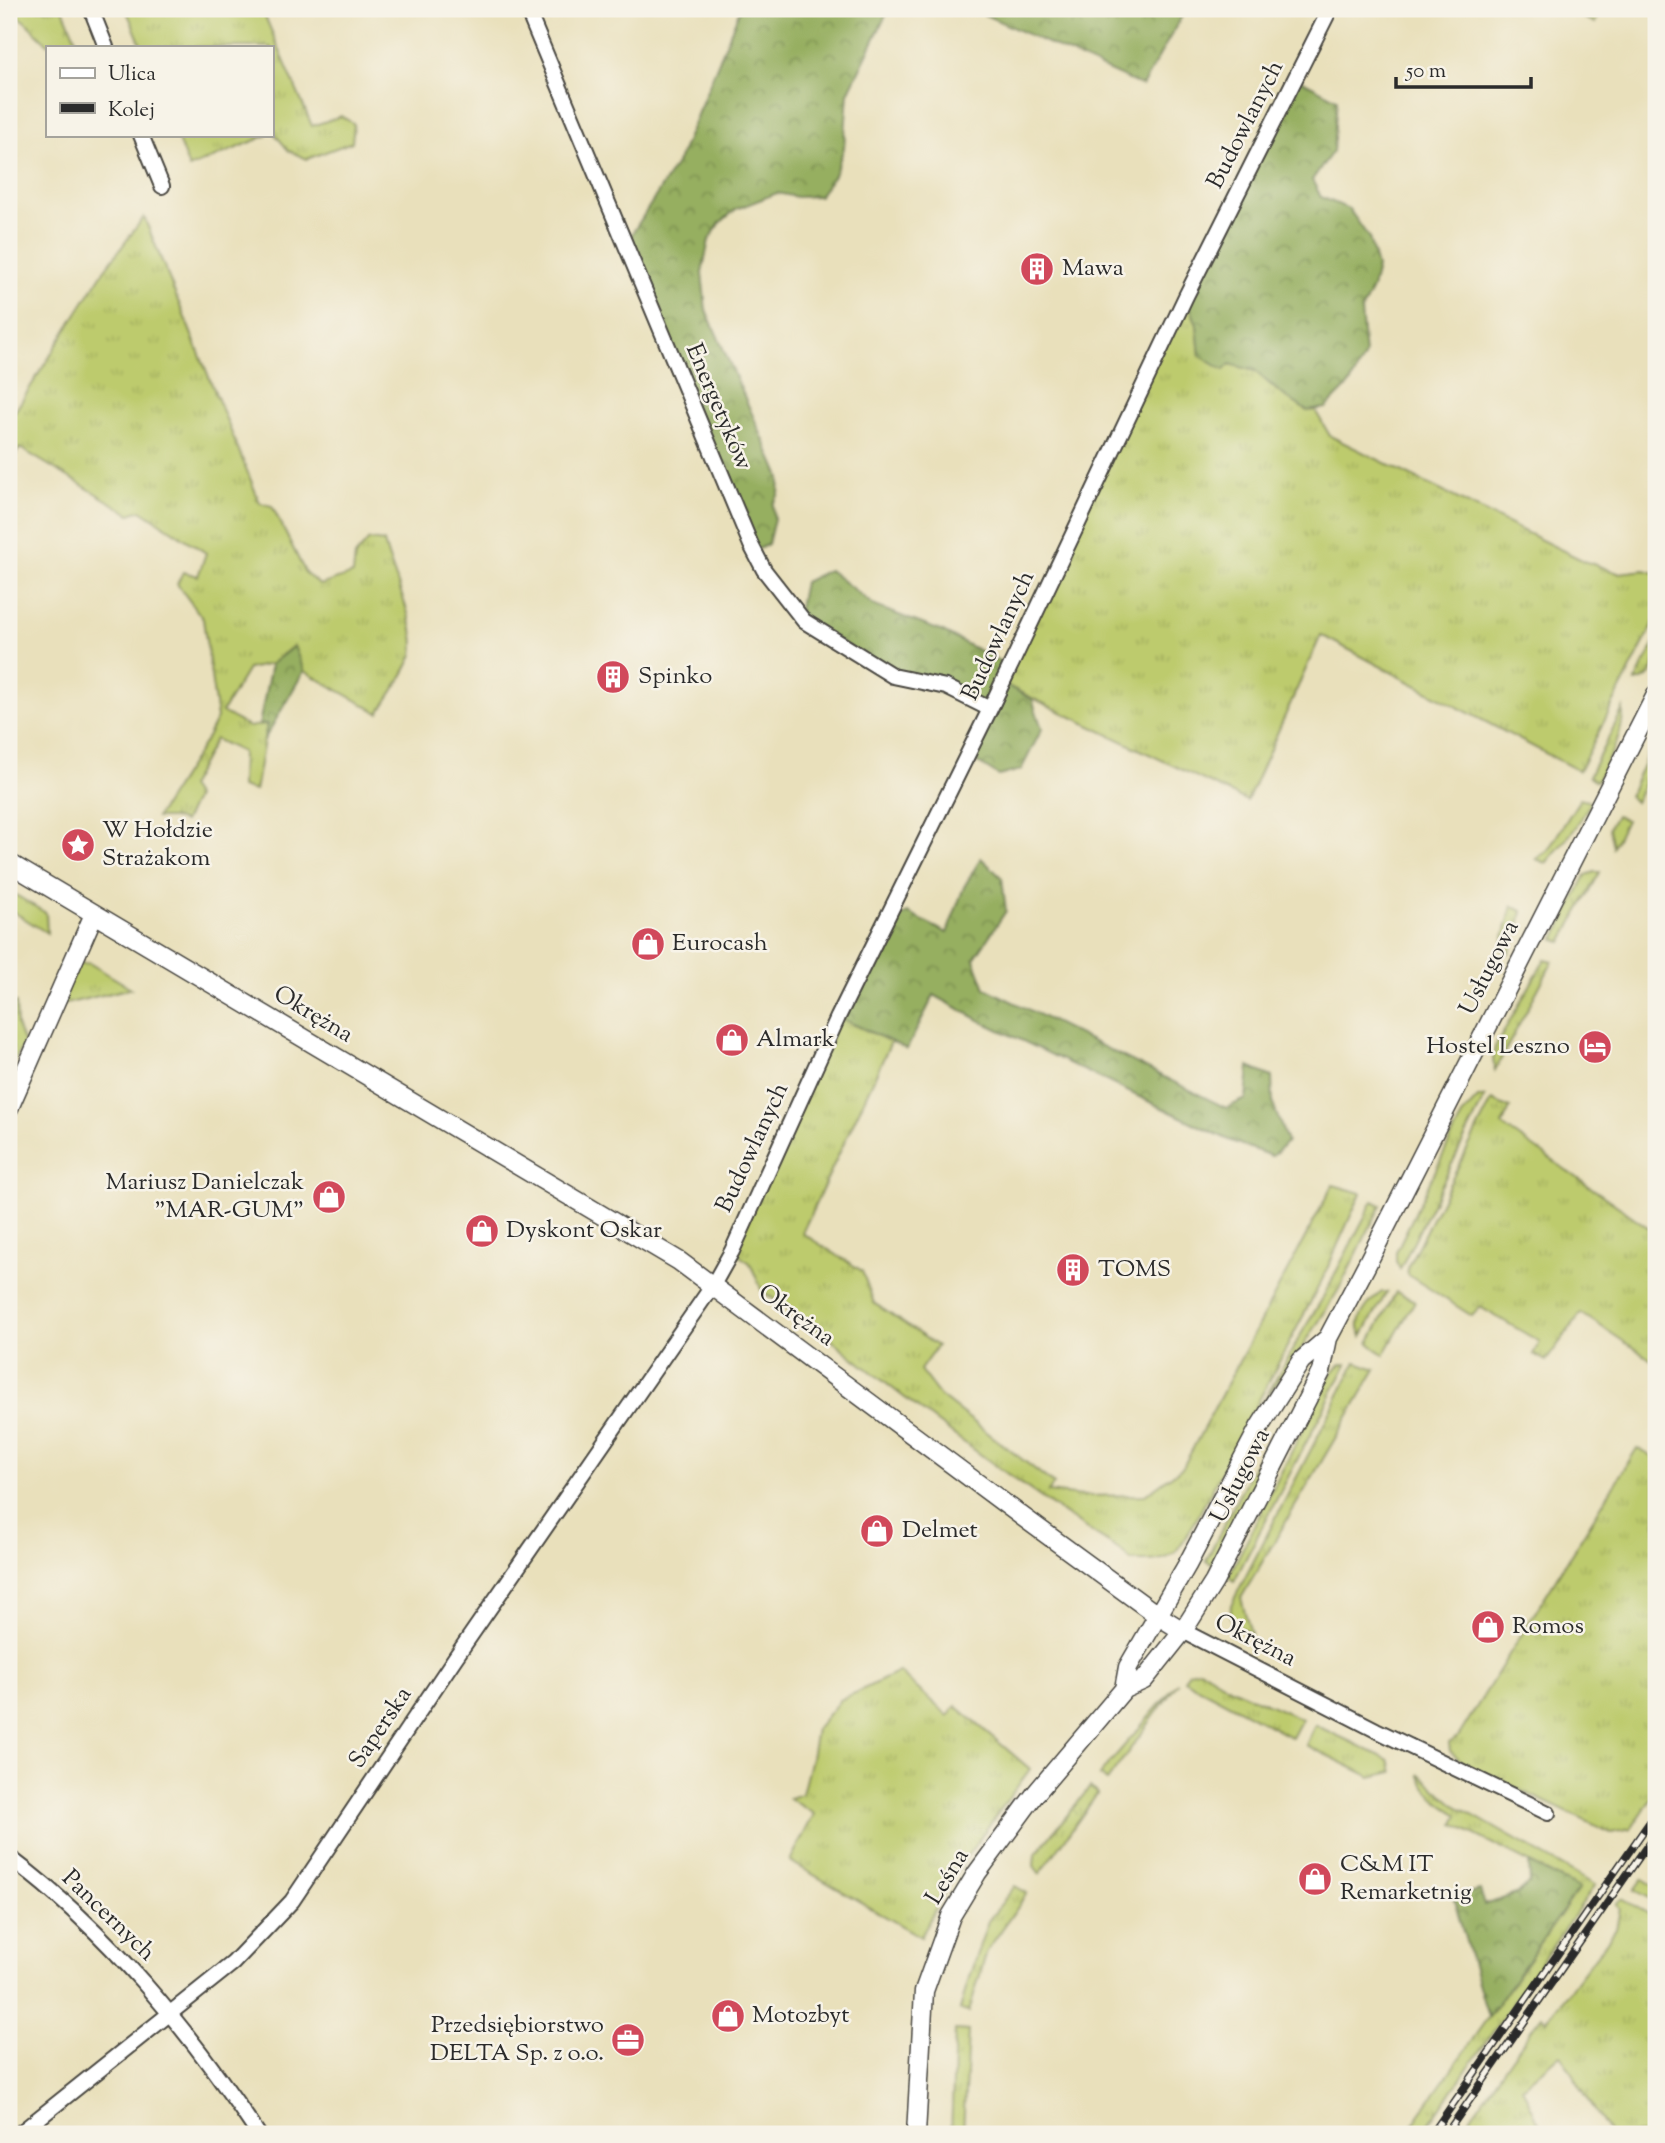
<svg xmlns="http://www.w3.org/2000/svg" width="1665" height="2143" viewBox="0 0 1665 2143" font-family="'Sorts Mill Goudy',serif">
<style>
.grass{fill:url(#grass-tufts);stroke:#747b4c;stroke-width:2}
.forest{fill:url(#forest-crowns);stroke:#606d46;stroke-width:2}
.park{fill:url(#park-crowns);stroke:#747b4c;stroke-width:2}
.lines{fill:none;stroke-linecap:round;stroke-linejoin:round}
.minor-casing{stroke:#484641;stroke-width:18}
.tertiary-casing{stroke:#484641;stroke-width:21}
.minor{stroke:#fff;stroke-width:14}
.tertiary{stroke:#fff;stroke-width:18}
.rail-casing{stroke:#2b2b2b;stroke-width:8}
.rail{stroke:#f7f3e8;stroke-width:5;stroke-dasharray:16;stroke-linecap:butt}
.labels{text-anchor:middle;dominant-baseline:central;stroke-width:5;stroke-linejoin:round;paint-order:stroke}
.street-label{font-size:24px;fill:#2b2b2b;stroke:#f7f3e8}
.poi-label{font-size:24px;fill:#2b2b2b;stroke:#f7f3e8;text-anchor:start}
</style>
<defs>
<pattern id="grass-tufts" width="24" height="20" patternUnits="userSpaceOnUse" patternTransform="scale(1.75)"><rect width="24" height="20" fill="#bdcb6d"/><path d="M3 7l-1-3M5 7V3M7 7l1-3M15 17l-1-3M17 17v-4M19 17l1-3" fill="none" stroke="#a3ae5f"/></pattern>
<pattern id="forest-crowns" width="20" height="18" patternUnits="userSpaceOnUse" patternTransform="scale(1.75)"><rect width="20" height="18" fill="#96af60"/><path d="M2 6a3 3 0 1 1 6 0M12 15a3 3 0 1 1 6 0" fill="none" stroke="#7b8f4f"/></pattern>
<pattern id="park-crowns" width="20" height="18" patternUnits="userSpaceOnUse" patternTransform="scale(1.75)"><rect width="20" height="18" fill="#bdcb6d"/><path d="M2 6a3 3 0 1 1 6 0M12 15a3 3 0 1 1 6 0" fill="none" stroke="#a3ae5f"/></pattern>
</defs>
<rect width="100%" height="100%" fill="#f7f3e8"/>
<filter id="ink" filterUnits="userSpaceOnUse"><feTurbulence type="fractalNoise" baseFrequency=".0143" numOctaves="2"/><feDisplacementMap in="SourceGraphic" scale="14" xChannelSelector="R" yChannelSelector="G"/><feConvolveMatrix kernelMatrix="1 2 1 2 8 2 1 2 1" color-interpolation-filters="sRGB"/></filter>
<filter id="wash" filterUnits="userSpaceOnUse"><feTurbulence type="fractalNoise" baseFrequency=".00686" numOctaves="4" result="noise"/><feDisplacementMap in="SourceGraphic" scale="28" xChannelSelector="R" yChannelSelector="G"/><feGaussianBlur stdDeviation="1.57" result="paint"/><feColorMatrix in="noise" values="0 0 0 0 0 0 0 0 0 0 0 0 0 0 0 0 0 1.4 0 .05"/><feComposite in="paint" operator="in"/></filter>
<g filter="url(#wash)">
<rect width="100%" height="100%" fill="#e9e0bb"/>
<path class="grass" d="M9,9H63L79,47H51L20,17L9,13Z
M126,9H262L312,126L341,116L354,124L352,142L307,159L289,151L274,133H271V47H142Z
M1564,9H1602L1595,23Z
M176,135H268L189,168Z
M144,217L260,503L272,506L306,574L320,585L353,574L355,556L369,540L384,542C390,570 422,633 412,657C404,676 390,695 379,713L304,671L293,646L271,664L248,669L222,712L249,727L267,724L255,791L241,787L242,752L215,739L189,787L196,797L184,822L173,818H156L204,743L217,718L203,619L177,584L183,572L198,576L206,553L141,510L130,514L20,448L9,463V421L101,275Z
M1186,296L1197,325L1200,356L1255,371L1279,392L1307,411L1315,410L1330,436L1584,561L1618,573L1645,570L1656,573V619L1579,771L1321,635L1247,801L1001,683Z
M1656,641C1656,658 1657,679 1635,682Z
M1623,709C1624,735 1608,758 1597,781L1589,776Z
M1656,742V761L1635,802L1629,796L1648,754Z
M1580,799L1591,802L1574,830L1546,863L1536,859L1548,850Z
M1616,815L1626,820L1613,847L1609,828Z
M1595,872H1600L1562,942L1555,939L1586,875Z
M9,891L46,913L47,933L9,909Z
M1512,906L1522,911L1518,932L1509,953L1501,949Z
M74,959L84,964L89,963L131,988L53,1007Z
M1545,959L1553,961L1495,1070L1493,1060L1495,1047Z
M838,1017L891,1042L802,1233L862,1271L874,1303L937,1346L920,1370L940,1396L1054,1484L1048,1492L1082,1496L1145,1495L1183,1467L1333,1185L1361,1193L1322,1280L1195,1522C1171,1559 1177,1561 1131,1561L1122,1552C1020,1486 923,1414 829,1338L831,1335L823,1329L820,1331L762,1291L750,1263L732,1251Z
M1485,1097L1400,1269L1396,1261V1252L1463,1114L1478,1098Z
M1492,1100L1510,1108L1502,1125L1656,1233V1363L1581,1313L1546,1361L1533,1354L1540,1342L1480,1307L1472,1316L1408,1275L1407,1268Z
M1373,1201L1381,1205L1339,1289L1306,1342L1261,1406L1300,1336L1321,1301Z
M1382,1292H1387L1362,1336C1361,1332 1358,1328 1359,1325C1359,1313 1373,1298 1382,1292Z
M1396,1292L1415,1301L1384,1355L1369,1343Z
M1356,1362L1376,1369L1241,1598L1251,1634C1237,1627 1229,1622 1231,1605Z
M1341,1364H1347L1234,1581L1228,1577L1332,1372Z
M1637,1448L1656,1459V1792L1631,1829L1611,1833L1465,1764L1450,1751L1449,1743L1458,1737Z
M1258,1457L1265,1460L1212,1564L1206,1561Z
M1200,1669L1231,1688L1302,1719L1292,1738L1184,1680L1189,1672Z
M899,1672L948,1716L956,1706L1030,1769C991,1823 949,1876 921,1937L790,1861L814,1814L789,1798L802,1794L811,1758L816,1729L840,1700Z
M1178,1683L1107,1781L1099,1775Z
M1315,1725L1389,1760L1393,1772L1371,1777L1306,1745Z
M1419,1774L1455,1805L1595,1885L1422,2134H1406L1579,1888L1454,1824L1458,1815C1440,1804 1427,1795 1419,1774Z
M1090,1787L1097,1794L1040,1874L1034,1866L1035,1855Z
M1643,1879L1656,1887V1902L1635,1890Z
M1015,1886L1027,1893L987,1951L969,2012L960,2010L970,1974L988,1921Z
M1622,1899L1656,1918V2134H1610L1560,2054L1522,2087L1544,2134H1459L1537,2022L1542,2016L1546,2021L1616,1929L1620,1909L1616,1905Z
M955,2030L968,2031L963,2134H951Z"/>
<path class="forest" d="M740,9H889L848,93L844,148L834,175L819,196L797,197L777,193L736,209L720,223L709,240L702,273L706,310L780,477L779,494L773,504L774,519L768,544L756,550L625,245L679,159Z
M972,9H1186L1142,86Z
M1295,77L1337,99L1333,151L1312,180L1321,197L1349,209L1369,238L1377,267L1372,289L1361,311L1365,355L1350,384L1326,408L1307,411L1279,392L1255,371L1230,364L1224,370L1200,356L1197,325L1186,296Z
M829,570L875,606L943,632L1009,666L1002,683L1032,699L1042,729L1021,770L999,776L977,762L973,743L990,709L893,676L798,613L804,582Z
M294,646L304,671L264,740L267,724L259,725L271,664Z
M981,858L1002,878L1006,911L974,959L985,988L1226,1108L1246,1099L1249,1067L1272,1077L1273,1104L1287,1142L1272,1156L1231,1141L981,1021L934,995L907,1049L838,1017L886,922L908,913L947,933L964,887Z
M1529,1863L1579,1888L1488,2017L1453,1897L1480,1890L1485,1905L1519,1893L1530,1883Z"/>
<path class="park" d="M9,1001L16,1003L17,1026L24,1043L9,1071Z"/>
</g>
<g filter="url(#ink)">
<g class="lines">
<g class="minor-casing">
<path id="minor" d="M91,9L106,47
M527,9L751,545L764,570L804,621L893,676L946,687L990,709
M141,135L162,186
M1183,1631L1376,1730L1548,1813
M9,1857C109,1932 189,2030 258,2134
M19,2134L233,1963L292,1901L455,1658L713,1285L732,1251L838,1017L990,709L1186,296L1330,9"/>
</g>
<g class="tertiary-casing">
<path id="tertiary" d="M9,863L679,1261L1023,1517L1157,1615L1183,1631
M9,1108L94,914
M1124,1689L1128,1667L1187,1565L1260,1426L1301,1361L1328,1338
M916,2134L924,1991L951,1916L977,1873L1036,1793L1124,1689L1144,1680L1183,1631L1214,1582L1321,1372L1328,1338L1366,1266L1656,695"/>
</g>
<use href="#minor" class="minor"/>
<use href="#tertiary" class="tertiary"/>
<g class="rail-casing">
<path id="rail" d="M1432,2134L1656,1813
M1446,2134L1656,1833"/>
</g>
<use href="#rail" class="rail"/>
</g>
</g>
<defs>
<g id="building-disc" transform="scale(1.75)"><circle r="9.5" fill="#d1495b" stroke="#f7f3e8"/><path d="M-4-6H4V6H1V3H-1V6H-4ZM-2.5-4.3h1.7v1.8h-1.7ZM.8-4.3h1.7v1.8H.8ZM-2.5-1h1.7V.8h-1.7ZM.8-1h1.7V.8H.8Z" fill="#fff"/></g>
<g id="sight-disc" transform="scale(1.75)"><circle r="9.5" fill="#d1495b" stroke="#f7f3e8"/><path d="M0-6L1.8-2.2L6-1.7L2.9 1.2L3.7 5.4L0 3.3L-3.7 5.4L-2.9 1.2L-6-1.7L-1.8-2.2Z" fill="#fff"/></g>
<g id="shop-disc" transform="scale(1.75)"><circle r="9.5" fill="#d1495b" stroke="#f7f3e8"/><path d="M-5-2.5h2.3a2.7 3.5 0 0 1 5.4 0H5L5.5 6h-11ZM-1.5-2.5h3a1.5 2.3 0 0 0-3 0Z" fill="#fff"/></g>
<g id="hotel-disc" transform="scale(1.75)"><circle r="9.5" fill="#d1495b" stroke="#f7f3e8"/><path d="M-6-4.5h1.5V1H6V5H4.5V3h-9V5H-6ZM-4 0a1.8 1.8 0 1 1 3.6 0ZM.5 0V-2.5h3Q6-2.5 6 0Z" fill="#fff"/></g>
<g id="office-disc" transform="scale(1.75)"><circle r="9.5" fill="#d1495b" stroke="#f7f3e8"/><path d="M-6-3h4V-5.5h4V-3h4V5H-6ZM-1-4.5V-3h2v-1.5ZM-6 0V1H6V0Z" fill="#fff"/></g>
</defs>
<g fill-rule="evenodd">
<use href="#building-disc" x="1037" y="269"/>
<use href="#building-disc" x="613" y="677"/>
<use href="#sight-disc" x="78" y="845"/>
<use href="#shop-disc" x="648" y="944"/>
<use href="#shop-disc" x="732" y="1040"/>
<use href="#hotel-disc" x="1595" y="1047"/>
<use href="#shop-disc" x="329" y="1197"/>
<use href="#shop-disc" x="482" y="1231"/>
<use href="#building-disc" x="1073" y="1270"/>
<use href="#shop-disc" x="877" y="1531"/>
<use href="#shop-disc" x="1488" y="1627"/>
<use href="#shop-disc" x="1315" y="1879"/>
<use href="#shop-disc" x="728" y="2016"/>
<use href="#office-disc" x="628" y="2040"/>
</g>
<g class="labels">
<g class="street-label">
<text transform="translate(1246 125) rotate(-63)">Budowlanych</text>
<text transform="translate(718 407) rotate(67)">Energetyków</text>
<text transform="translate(999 636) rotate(-65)">Budowlanych</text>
<text transform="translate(1490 968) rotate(-63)">Usługowa</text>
<text transform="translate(313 1015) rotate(31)">Okrężna</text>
<text transform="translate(753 1148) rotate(-65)">Budowlanych</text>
<text transform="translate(796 1316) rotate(36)">Okrężna</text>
<text transform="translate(1241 1476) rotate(-63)">Usługowa</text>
<text transform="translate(1255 1641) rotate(27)">Okrężna</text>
<text transform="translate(381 1728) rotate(-56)">Saperska</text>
<text transform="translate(948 1877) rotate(-59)">Leśna</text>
<text transform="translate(108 1916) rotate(44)">Pancernych</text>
</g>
<g class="poi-label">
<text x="1062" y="269">Mawa</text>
<text x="638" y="677">Spinko</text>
<text x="102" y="831">W Hołdzie<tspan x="102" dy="28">Strażakom</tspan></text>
<text x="672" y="944">Eurocash</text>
<text x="756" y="1040">Almark</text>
<text x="1570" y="1047" text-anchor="end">Hostel Leszno</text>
<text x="304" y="1183" text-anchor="end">Mariusz Danielczak<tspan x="304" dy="28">"MAR-GUM"</tspan></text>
<text x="506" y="1231">Dyskont Oskar</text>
<text x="1098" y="1270">TOMS</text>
<text x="902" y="1531">Delmet</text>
<text x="1512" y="1627">Romos</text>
<text x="1340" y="1865">C&amp;M IT<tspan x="1340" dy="28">Remarketnig</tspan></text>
<text x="752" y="2016">Motozbyt</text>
<text x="604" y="2026" text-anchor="end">Przedsiębiorstwo<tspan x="604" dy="28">DELTA Sp. z o.o.</tspan></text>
</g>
</g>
<rect width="1665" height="2143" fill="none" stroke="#f7f3e8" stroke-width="35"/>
<rect x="46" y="46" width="228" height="91" fill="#f7f3e8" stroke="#a5a39c" stroke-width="2"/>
<rect x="60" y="68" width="35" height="10" fill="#ffffff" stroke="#a5a39c" stroke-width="2"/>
<text x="108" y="80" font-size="21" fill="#2b2b2b">Ulica</text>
<rect x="60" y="103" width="35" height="10" fill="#2b2b2b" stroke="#a5a39c" stroke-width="2"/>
<text x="108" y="116" font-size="21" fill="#2b2b2b">Kolej</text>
<path d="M1396 77v10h135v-10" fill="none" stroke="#2b2b2b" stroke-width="3.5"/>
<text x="1406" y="77" font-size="21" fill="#2b2b2b" stroke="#f7f3e8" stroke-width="5" paint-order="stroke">50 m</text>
</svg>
